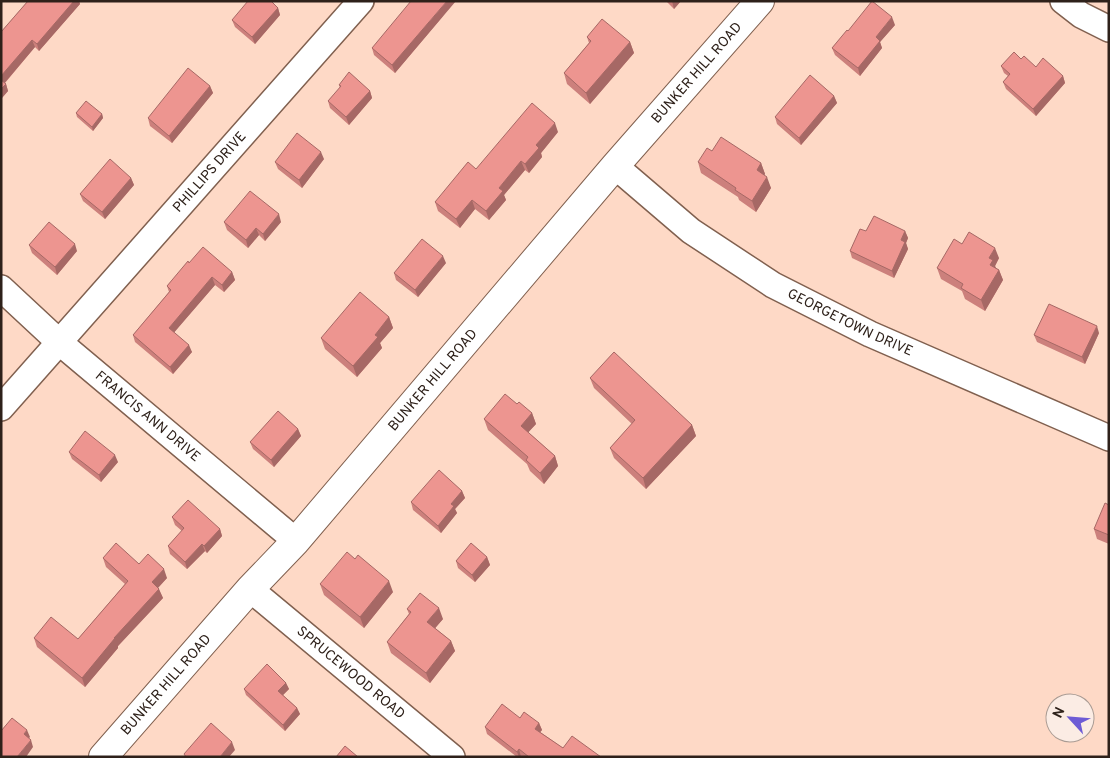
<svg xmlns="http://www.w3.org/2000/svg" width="1110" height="758" viewBox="0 0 1110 758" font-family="Overpass,sans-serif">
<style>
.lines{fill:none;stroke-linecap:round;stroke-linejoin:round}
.minor-casing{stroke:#80604f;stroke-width:28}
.secondary-casing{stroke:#80604f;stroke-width:30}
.minor{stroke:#fff;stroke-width:25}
.secondary{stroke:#fff;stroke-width:28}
.wall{fill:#cc807c}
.shaded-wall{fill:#a66865}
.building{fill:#ed9590;stroke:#a66865}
.labels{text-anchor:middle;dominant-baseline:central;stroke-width:4.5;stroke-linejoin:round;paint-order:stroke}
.street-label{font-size:14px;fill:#2e211a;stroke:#fbece4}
</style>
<rect width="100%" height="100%" fill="#fed9c6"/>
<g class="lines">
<g class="minor-casing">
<g id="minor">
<path d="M1063,1L1081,15L1109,29"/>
<path id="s1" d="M615,166L691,231L773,285L870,334L1109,438"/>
<path id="s2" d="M1,288L59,342L296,541"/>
<path id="s3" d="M1,408L361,1"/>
<path id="s4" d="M250,589L452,757"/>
</g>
</g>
<g class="secondary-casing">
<g id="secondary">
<path id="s5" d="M103,757L250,589L296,541L615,166L760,1"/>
</g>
</g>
<use href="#minor" class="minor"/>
<use href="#secondary" class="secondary"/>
</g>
<path class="wall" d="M28,1H79L80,4L39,51L35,47L5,83L6,84L8,91L1,99V32Z
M666,1H681L674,9Z
M278,8L280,15L255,44L235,27L232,20Z
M443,16L395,73L374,55L372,48Z
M895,25L880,42L882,48L860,76L835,55L832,48L848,31Z
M587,37L630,42L634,53L590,104L567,84L564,73L589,43Z
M1021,59L1036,67L1063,76L1065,83L1036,116L1006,89L1003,82L1008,76L1004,73L1001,66Z
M339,85L370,91L372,98L349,125L330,108L328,101L340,88Z
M210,86L213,93L172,143L150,126L148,118Z
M834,96L837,103L801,145L777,124L775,117Z
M76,113L102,114L103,118L93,131L77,117Z
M558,132L541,153L542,157L529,173L525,170L504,195L506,200L489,220L475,209L460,228L438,211L435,202L476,169Z
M712,151L761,163L765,174L764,175L771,188L756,212L739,200L738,197L701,173L698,162Z
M324,159L302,188L278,169L275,162Z
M131,178L134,185L105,219L83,201L80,194Z
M224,222H281L265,241L259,235L248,248L227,230Z
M866,231H905L908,238L906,243L908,249L894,278L852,258L850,251Z
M962,244L999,258L995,266L996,268L999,270L1003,280L985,311L965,299L962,291L941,279L937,268Z
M29,245L77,251L57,275L32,253Z
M189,263L232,272L235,280L224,292L215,285L174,332L192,352L173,374L135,342L133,335L169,292L167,286Z
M446,263L418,297L396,280L394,273Z
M389,317L393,328L380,343L382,348L357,377L325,349L321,338Z
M1099,333L1085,364L1037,342L1034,335Z
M590,378L692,425L696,436L646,489L614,458L610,448L632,424L594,388Z
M517,404L532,413L536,424L528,432L555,456L558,466L544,484L530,471L527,464L488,430L484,419Z
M298,429L301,436L274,467L253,449L250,442Z
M69,452L118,462L101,482L72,459Z
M462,491L465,498L455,509L457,513L441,533L413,510L411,502Z
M1109,505V544L1097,539L1094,529Z
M172,517L220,529L222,536L207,553L205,551L187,569L170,554L168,546L182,531L175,525Z
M487,557L490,565L475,582L458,568L456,561Z
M103,558L139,564L167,578L158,588L163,598L118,646V648L85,687L37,647L34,638L78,639L125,584L106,567Z
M320,584L393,592L364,628L324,595Z
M407,609L443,619L435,628L451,641L455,651L430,683L391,653L387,642L409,614Z
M286,683L289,689L283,695L297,708L300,714L285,731L246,695L244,689Z
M520,718L539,723L542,730L540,732L563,748L601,757H517L487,734L485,727Z"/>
<path class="shaded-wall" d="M74,1H79L80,4L39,51L37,44Z
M447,1H456L395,73L392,65Z
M672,1H681L674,9Z
M278,8L280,15L255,44L252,37Z
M892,17L895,25L880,42L882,48L860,76L858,68L876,37Z
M32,40L35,47L2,86L1,76Z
M630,42L634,53L590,104L586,93Z
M1063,76L1065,83L1036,116L1033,109Z
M6,84L8,91L1,99V89Z
M210,86L213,93L172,143L169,136Z
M370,91L372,98L349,125L346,117Z
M834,96L837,103L801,145L799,138Z
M102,114L103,118L93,131L92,127Z
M555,123L558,132L541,153L542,157L529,173L525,164L536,145Z
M321,152L324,159L302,188L299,180Z
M521,161L525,170L504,195L506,200L489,220L486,211L499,188Z
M761,163L765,174L761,181L757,170Z
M767,177L771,188L756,212L752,201Z
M131,178L134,185L105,219L102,212Z
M472,200L475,209L460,228L456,219Z
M279,214L281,222L265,241L263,234Z
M256,228L259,235L248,248L246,240Z
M905,231L908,238L906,243L908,249L894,278L892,271L901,240Z
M75,244L77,251L57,275L55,267Z
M995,248L999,258L995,266L997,271L990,265L989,258Z
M443,256L446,263L418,297L415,290Z
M999,270L1003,280L985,311L981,300Z
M232,272L235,280L224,292L222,285Z
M212,277L215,285L172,335L169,328Z
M389,317L393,328L380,343L382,348L357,377L353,366L375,335Z
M1097,326L1099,333L1085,364L1082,357Z
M189,345L192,352L173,374L170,367Z
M532,413L536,424L525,436L521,426Z
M692,425L696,436L646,489L643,478Z
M298,429L301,436L274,467L271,460Z
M115,455L118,462L101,482L99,475Z
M555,456L558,466L544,484L540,473Z
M462,491L465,498L455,509L457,513L441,533L438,526L451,504Z
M220,529L222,536L207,553L204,546Z
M202,544L205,551L187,569L185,562Z
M487,557L490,565L475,582L472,575Z
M164,569L167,578L155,591L152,582Z
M389,581L393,592L364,628L360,617Z
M159,589L163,598L118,646V648L85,687L82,678L114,638Z
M439,608L443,619L431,633L427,622Z
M451,641L455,651L430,683L426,673Z
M286,683L289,689L281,697L278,691Z
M297,708L300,714L285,731L283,725Z
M539,723L542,730L537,736L535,729Z
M27,730L30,737L26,742L24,734Z
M31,740L33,747L26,757H17Z
M232,742L235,750L229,757H220Z
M519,749L521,757H519L517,752Z"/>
<path class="building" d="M28,1H74L37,44L32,40L1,76V32Z
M248,1H271L278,8L252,37L232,20Z
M411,1H447L392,65L372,48Z
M872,1L892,17L876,37L880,41L858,68L832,48L847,30L848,31Z
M602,19L630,42L586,93L564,73L591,41L587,37Z
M1014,52L1021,59L1024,56L1036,67L1043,58L1063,76L1033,109L1003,82L1010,74L1001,66Z
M188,68L210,86L169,136L148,118Z
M349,72L370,91L346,117L328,101L341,86L339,85Z
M810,75L834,96L799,138L775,117Z
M1,80L6,84L1,89Z
M86,101L102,114L92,127L76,113Z
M532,103L555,123L536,145L539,148L525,164L521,161L499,188L503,191L486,211L472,200L456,219L435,202L468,162L476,169Z
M297,133L321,152L299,180L275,162Z
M721,137L761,163L757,170L767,177L752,201L735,190L736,188L698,162L707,148L712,151Z
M110,159L131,178L102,212L80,194Z
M250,191L279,214L263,234L256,228L246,240L224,222Z
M874,216L905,231L901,240L905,242L892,271L850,251L860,229L866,231Z
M49,222L75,244L55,267L29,245Z
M969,232L995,248L989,258L993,260L990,265L999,270L981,300L961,288L963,284L937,268L954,239L962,244Z
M422,239L443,256L415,290L394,273Z
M203,247L232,272L222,285L212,277L169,328L189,345L170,367L133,335L171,290L167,286L188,261L189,263Z
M360,292L389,317L375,335L378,337L353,366L321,338Z
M1049,304L1097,326L1082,357L1034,335Z
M614,352L692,425L643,478L610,448L635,420L590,378Z
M505,394L517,404L519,402L532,413L521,426L555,456L540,473L526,460L528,457L484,419Z
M278,411L298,429L271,460L250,442Z
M85,431L115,455L99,475L69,452Z
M439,470L462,491L451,504L454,506L438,526L411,502Z
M188,500L220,529L204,546L202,544L185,562L168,546L184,528L172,517Z
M1105,503L1109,505V535L1094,529Z
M116,543L139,564L148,554L164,569L152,582L159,589L114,638H115L82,678L34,638L51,617L78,639L128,581L103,558Z
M471,543L487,557L472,575L456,561Z
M347,552L355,559L358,555L389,581L360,617L320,584Z
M420,593L439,608L427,622L451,641L426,673L387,642L411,612L407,609Z
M267,664L286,683L278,691L297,708L283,725L244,689Z
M502,704L520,718L524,712L539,723L535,729L563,748L572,736L601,757H529L519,749L517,752L485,727Z
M12,718L27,730L24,734L31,740L17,757H1V731Z
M211,723L232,742L220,757H186L184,754Z
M345,746L358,757H336Z"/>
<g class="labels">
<g class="street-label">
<text stroke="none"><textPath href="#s5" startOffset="906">BUNKER HILL ROAD</textPath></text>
<text stroke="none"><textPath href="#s3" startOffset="315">PHILLIPS DRIVE</textPath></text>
<text stroke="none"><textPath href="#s1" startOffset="284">GEORGETOWN DRIVE</textPath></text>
<text stroke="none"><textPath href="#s5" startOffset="501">BUNKER HILL ROAD</textPath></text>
<text stroke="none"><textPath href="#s2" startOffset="195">FRANCIS ANN DRIVE</textPath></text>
<text stroke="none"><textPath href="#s4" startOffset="131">SPRUCEWOOD ROAD</textPath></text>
<text stroke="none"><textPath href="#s5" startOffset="96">BUNKER HILL ROAD</textPath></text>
</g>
</g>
<rect width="1110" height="758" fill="none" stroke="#2e211a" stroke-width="5"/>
<g transform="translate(1070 718) rotate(296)"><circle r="24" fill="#fbece4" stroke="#a99b93"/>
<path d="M0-4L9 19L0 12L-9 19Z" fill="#6d5bd5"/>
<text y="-8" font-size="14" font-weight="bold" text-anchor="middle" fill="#2e211a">N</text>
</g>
</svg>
